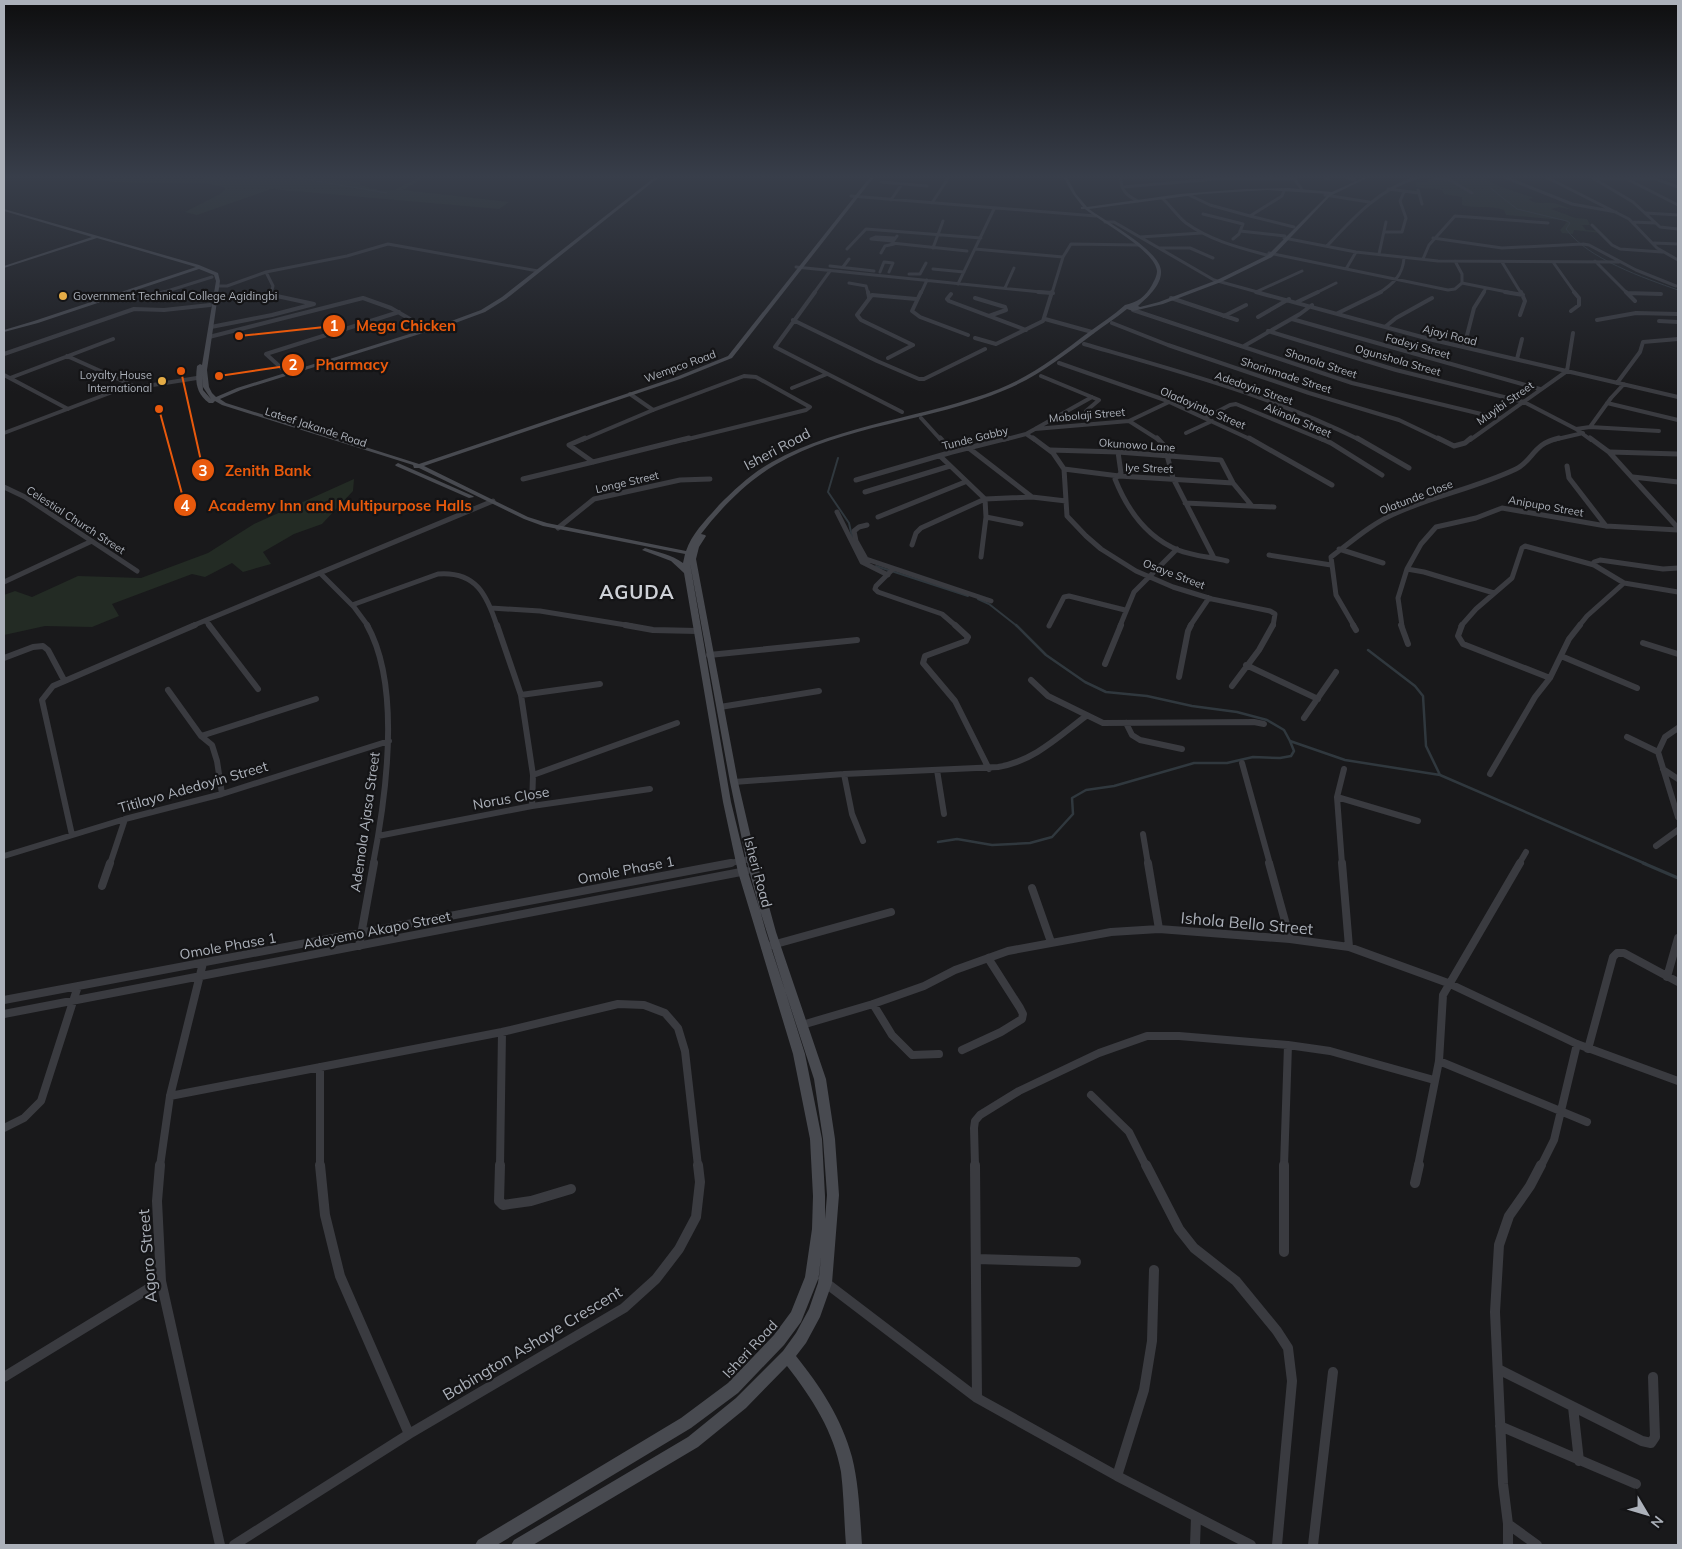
<svg xmlns="http://www.w3.org/2000/svg" width="1682" height="1549" viewBox="0 0 1682 1549" font-family="Mulish,sans-serif">
<style>
.green{fill:#232b24}
.lines{fill:none;stroke-linecap:round;stroke-linejoin:round}
.stream-far3{stroke:#30383e;stroke-width:1}
.stream-far2{stroke:#30383e;stroke-width:2}
.stream-far1{stroke:#30383e;stroke-width:2.5}
.stream{stroke:#30383e;stroke-width:3}
.street-far5{stroke:#3a3b40;stroke-width:3}
.street-far4{stroke:#3a3b40;stroke-width:4}
.street-far3{stroke:#3a3b40;stroke-width:5}
.street-far2{stroke:#3a3b40;stroke-width:6}
.street-far1{stroke:#3a3b40;stroke-width:8}
.street{stroke:#3a3b40;stroke-width:10}
.secondary{fill:#484a50;fill-rule:evenodd}
.poi-dot{fill:#e5ac46;stroke:#141416;stroke-width:2}
.labels{text-anchor:middle;dominant-baseline:central;stroke-width:4.5;stroke-linejoin:round;paint-order:stroke}
.far-poi-label{font-size:11px;fill:#acb1ba;stroke:#141416;text-anchor:start}
.far-street-label{font-size:11px;fill:#acb1ba;stroke:#141416}
.street-label{font-size:14px;fill:#acb1ba;stroke:#141416}
.near-street-label{font-size:16px;fill:#acb1ba;stroke:#141416}
.district-label{font-size:19px;font-weight:bold;letter-spacing:1px;fill:#cdd0d6;stroke:#141416}
.leader{fill:none;stroke:#e8590c;stroke-width:2}
.callout-dot{fill:#e8590c;stroke:#141416;stroke-width:2}
.mark-label{font-size:15px;text-anchor:middle;font-weight:bold;fill:#fff}
.callout-label{font-size:15px;text-anchor:middle;font-weight:bold;fill:#e8590c;stroke:#141416;stroke-width:4.5;stroke-linejoin:round;paint-order:stroke}
</style>
<rect width="100%" height="100%" fill="#19191b"/>
<path class="green" d="M81,177H312L360,182V185C371,188 385,193 396,189C407,185 413,177 425,177L403,190L509,202L499,209L271,189L197,215L185,212L220,194L226,188L210,184L113,182Z
M1433,177H1482L1499,186L1534,198L1528,199C1536,205 1544,202 1553,203C1560,204 1567,208 1573,210L1559,207L1551,209L1575,218L1587,219L1590,225H1582L1586,230L1599,231L1601,233L1574,230L1573,234L1562,233L1560,230L1567,222L1562,220L1506,215L1504,210C1491,205 1476,209 1462,205V197L1444,194L1442,190L1416,187V182H1426Z
M354,479L353,491L322,524L294,534L263,552L271,564L243,572L232,563L205,577L192,574L112,604L119,616L92,627L45,626L4,635V595L15,591L32,597L78,576L141,578L208,553L254,524Z"/>
<g class="lines">
<path class="stream-far3" d="M152,177H167
M199,177L217,179L291,177
M293,177L387,193
M1489,187L1517,209L1567,221L1570,223L1566,229C1588,259 1644,278 1678,290"/>
<path class="stream-far2" d="M838,458L828,492L849,523L853,541
M876,566L968,596
M978,599L989,604L1017,626"/>
<path class="stream-far1" d="M1016,625L1046,655L1085,682L1106,692L1147,696L1192,706L1237,712L1267,720L1284,730L1290,741L1345,760L1440,775L1646,864
M1368,650L1415,686L1423,696L1426,746L1440,775
M938,842L957,839L992,845L1030,843L1052,837L1073,814L1072,798L1086,790L1114,786L1194,763H1227L1253,757L1280,758L1291,756L1294,751L1290,741"/>
<path class="stream" d="M1643,863L1678,878"/>
<path class="street-far5" d="M1121,177C1120,190 1127,196 1138,201
M1123,177H1149
M1293,177L1303,191
M1324,177L1328,179
M1347,177L1355,180
M1432,177L1450,180L1472,193
M1504,177L1572,204L1616,212
M1546,177L1629,219L1657,248L1678,260
M1591,177L1633,202L1660,227L1678,229
M1650,177L1678,187
M1594,178H1653
M1627,179L1678,205
M881,182L927,186
M1123,187L1228,178L1296,179
M1388,189L1419,193
M1418,190L1422,204
M1189,195L1210,205L1250,216L1282,196L1284,191
M1325,195L1369,202
M851,196L1096,216
M1162,198C1171,206 1177,216 1186,223C1211,241 1241,248 1270,256
M891,200L902,184
M932,203L949,177
M1646,213L1678,215
M1203,214L1243,224L1239,234L1233,239
M1250,216L1294,227
M1105,222H1114L1214,280L1261,293
M1632,222L1656,223
M1592,225L1612,245L1620,249L1662,252
M1240,231L1285,236
M1385,232H1402L1406,218L1400,201L1404,192
M897,236L892,243L967,251
M1140,237L1202,233
M1284,238L1356,252L1438,261L1619,262
M1433,238L1502,248L1583,244
M893,241L871,239L876,237L895,238
M1654,243L1678,244
M1583,244L1589,245L1636,270L1676,286
M1327,246C1354,217 1379,189 1418,177
M933,248L943,221
M1159,248H1190L1213,258
M847,249L866,229L981,238
M975,249L1063,257
M881,253L885,246L894,244
M1269,253L1448,290L1455,289L1462,283V274L1455,261
M1379,254L1386,222
M1423,259L1429,245L1455,216L1548,223
M1595,261L1627,293
M1502,262L1521,293
M1553,262L1575,293
M830,266L874,271
M796,267L1051,293
M843,267L849,259
M933,269L964,272
M1346,269L1356,252
M266,272L273,286L271,293
M880,272L884,262L893,263L889,272
M909,274H920L926,263
M849,283L866,286L868,293
M1462,283L1512,293
M958,284L994,209
M217,286H227L266,272L347,256L388,244L538,271
M1005,288L1014,268
M1258,291L1302,271
M161,293L212,277
M814,293L830,271
M921,293L927,280
M1052,293L1063,257L1071,244L1139,245
M1316,293L1336,283
M1379,293C1393,284 1403,275 1404,258
M1483,293L1486,288"/>
<path class="street-far4" d="M815,292L775,347L902,412
M868,292L869,297
M921,292L912,311L920,317L968,335
M1038,292L1053,293
M1256,292L1433,340L1678,397
M1505,292L1523,295
M1626,292L1635,301
M1627,293L1661,294
M157,294L165,292
M951,294L947,299L949,301L1026,330
M975,298L1005,307L1006,310
M1171,298L1237,320
M1297,302L1318,292
M1133,310L1352,383L1498,418
M1571,311L1579,305V298L1574,292
M1338,313L1381,292
M1520,315L1525,301L1521,292
M989,316L1006,310
M1224,316L1246,305
M1258,317L1289,299
M1045,319L1092,332
M1292,319L1540,389
M793,320L877,361L919,379H924L985,349
M1597,320L1636,313L1678,314
M1659,321L1678,322
M1112,323L1168,345L1309,393L1399,420L1441,440
M211,327L272,315L314,304L272,295L271,292
M1385,327L1396,318L1432,298
M1268,331L1396,370L1524,402L1576,429L1591,440
M209,337L363,298L391,308L429,330
M975,338L996,344L1043,321L1052,292
M1084,344C1178,371 1272,396 1360,440
M1244,346L1300,314L1312,305
M1464,347L1474,308L1484,292
M4,354L134,309L164,310L210,305
M67,356L136,387
M888,358L913,345L861,320L857,315L872,295L916,299
M1517,359L1522,339
M1059,363L1165,400L1252,440
M288,374L266,354L399,312
M4,375L68,409
M1041,376L1099,400L1086,411
M10,378L113,339
M1617,383L1640,352L1643,342L1678,339
M792,388L827,374
M630,394L653,410
M1607,403L1678,420
M921,418L941,440
M1205,418L1230,405L1236,404L1323,440
M1129,421L1159,440
M1590,427L1611,398L1624,384
M1035,429L1129,421L1169,402
M1576,429L1590,427L1659,431
M4,433L115,391L203,377
M1186,433L1212,421
M1026,434L1035,440
M582,440L653,410L744,376L756,377L810,407L806,410L684,440
M1003,440L1026,434L1092,397
M1470,440L1567,371L1573,333
M1553,440L1583,433"/>
<path class="street-far3" d="M585,438L569,445L593,462
M940,438L952,452
M1033,438L1053,453L1064,469L1067,516L1086,536L1101,549L1136,571L1173,587L1212,599L1270,611L1275,614L1273,626
M1157,438L1174,456
M1249,438L1332,485
M1320,438L1331,443L1382,475
M1357,438L1409,468
M1438,438L1454,446L1465,443L1471,438
M1590,438L1609,452L1678,528
M970,449L1032,497
M1050,450L1118,452L1221,460L1233,483L1252,506
M1118,452L1121,473L1115,479C1127,509 1146,537 1178,550C1193,556 1211,557 1227,561
M1610,452L1678,454
M1167,455L1173,478L1214,558
M940,456L985,499L986,517L981,557
M593,462L689,438
M1567,466L1569,478L1606,526
M1064,469L1119,476L1233,483
M1633,477L1678,482
M523,479L593,462
M856,480L952,452L1008,438
M4,487L25,497L137,571
M865,492L950,466
M1185,503L1274,507
M837,512L862,562L888,575
M878,517L965,482
M986,517L1021,524
M867,525L859,527L854,531L856,541L866,559L991,601
M558,528L594,499L680,480L710,479
M912,545L916,533L921,528L985,499L1032,497L1066,501
M1339,549L1383,563
M1269,555L1331,565
M1594,565V562L1600,560L1663,569L1678,568
M892,570L876,586L875,589L878,592L942,614L956,626
M320,573L354,607L368,626
M4,582L92,541
M1494,593L1424,572L1407,569L1421,544L1436,527L1476,518L1502,508L1606,526L1678,530
M352,605L438,574C476,571 487,595 497,626
M491,608L540,611L632,626
M206,621L210,626
M192,626L493,501
M1049,626L1064,597L1069,596L1125,610
M1120,626L1134,592L1177,549
M1190,626L1209,598
M1354,626L1336,595L1331,557C1351,542 1371,524 1394,514C1433,496 1476,488 1516,469C1534,460 1532,444 1559,438
M1402,626L1398,598L1407,569
M1461,626L1476,609L1512,578L1522,548L1525,546L1594,565L1624,583L1678,592
M1579,626L1587,616L1624,583"/>
<path class="street-far2" d="M209,625L258,689
M367,625C402,687 386,797 373,864
M497,625L521,695L533,775L532,806
M625,625L653,630L697,631
M955,625L968,637L966,641L925,656L923,663L955,701L989,769
M1353,625L1356,630
M1401,625L1408,644
M1462,625L1458,636L1463,644L1550,678
M1643,643L1678,654
M709,655L857,640
M1561,656L1637,688
M4,658L33,647L43,646L48,650L64,680
M1105,664L1121,625
M1246,665L1318,699
M1179,677L1188,631L1191,625
M1031,680L1048,696L1103,723L1254,722L1264,724
M1232,686L1259,650L1273,625
M168,690L201,736L212,745L217,761L222,794
M521,695L600,684
M720,707L819,691
M1304,718L1336,672
M1126,723L1132,735L1140,740L1182,749
M1678,728L1665,737L1658,752L1678,817
M201,736L316,699
M1627,737L1658,752
M1242,763L1270,864
M1663,769L1678,779
M937,770L944,814
M844,774L852,814L863,841
M1490,774L1535,697L1550,678L1569,639L1580,625
M533,775L677,723
M734,782L844,774L998,767C1034,761 1058,737 1086,716
M1337,797L1418,821
M1143,834L1148,864
M72,835L42,700L53,686L195,625
M378,836L532,806L650,789
M1656,846L1678,830
M4,856L125,819L222,794L389,741
M110,864L125,819
M725,864L751,859
M1342,864L1337,797L1344,769
M1519,864L1526,852"/>
<path class="street-far1" d="M1148,863L1159,929
M1269,863L1290,939
M1342,863L1349,947
M102,886L110,863
M1032,888L1051,942
M359,946L374,863
M765,947L891,912
M1667,977L1678,938
M4,1000L731,863
M873,1004L892,1035L912,1055L939,1054
M4,1014L746,871
M802,1025L873,1004L924,986L955,970L1008,951L1111,932L1159,929L1290,939L1349,947L1448,983L1577,1044L1678,1081
M1588,1049L1613,957L1617,953H1624L1678,982
M962,1050L1001,1032L1022,1019L1023,1014L1020,1008L988,958
M1439,1061L1587,1122
M320,1067V1166
M1091,1095L1129,1132L1146,1166
M170,1096L502,1032L618,1004L644,1005L665,1013L678,1028L685,1051L698,1166
M4,1128L24,1118L41,1101L78,986
M160,1166L170,1096L203,963
M500,1166L502,1032
M975,1166L974,1128L975,1121L980,1115L1019,1091L1099,1053L1147,1036H1179L1288,1045L1330,1051L1434,1080
M1284,1166L1288,1045
M1418,1166L1439,1061L1443,995L1520,863
M1541,1166L1554,1140L1577,1044"/>
<path class="street" d="M160,1165L157,1201L161,1281L220,1545
M320,1165L325,1215L340,1276L409,1434
M500,1165L499,1201L503,1205L531,1201L571,1189
M975,1165L977,1398
M1146,1165L1179,1229L1194,1248L1236,1281L1277,1331L1288,1348L1292,1381L1277,1545
M1415,1183L1419,1165
M1284,1252V1165
M977,1259L1076,1262
M826,1283L977,1398L1117,1476L1251,1545
M1498,1369L1642,1441L1651,1443L1655,1437L1653,1377
M4,1377L161,1281
M1573,1407L1579,1461
M1500,1426L1636,1484
M1117,1476L1144,1390L1152,1341L1154,1270
M1508,1524L1537,1545
M234,1545L409,1434L624,1308L656,1279L679,1249L696,1217L700,1182L698,1165
M1195,1545L1196,1517
M1313,1545L1333,1372
M1508,1545V1524L1503,1484L1495,1312L1499,1245L1509,1216L1530,1186L1541,1165"/>
<path class="secondary" d="M655,177H659L506,299L485,312L458,322L241,390L220,399L226,403L419,464L676,377L728,356L870,177H874L732,358L680,379L424,466L528,517L547,523L686,551C692,533 707,519 719,505C735,489 752,473 772,462C843,423 925,418 999,389C1032,376 1061,353 1089,332C1101,323 1114,315 1125,305C1138,302 1145,297 1152,285C1154,281 1157,276 1157,271C1155,250 1101,222 1085,209H1081V207H1083L1073,194L1063,177H1067L1076,194L1087,207L1180,194L1245,189L1289,188L1332,192L1365,177H1369L1330,196L1272,257L1221,282L1163,304L1133,311L1127,309C1116,318 1105,325 1093,334C1065,355 1037,377 1005,390C930,422 845,424 775,465C746,482 721,508 701,534L705,535L706,536L699,547L696,559L738,782L756,859L776,932L826,1079L835,1139L839,1195L832,1283L820,1317L806,1343L796,1356C820,1386 842,1419 852,1457C859,1485 860,1516 862,1545H846C844,1521 844,1496 841,1472C834,1432 812,1398 787,1366L746,1408L698,1447L533,1545H511L514,1540L688,1437L736,1398L783,1351L796,1333L809,1309L818,1283L821,1257L819,1277L801,1322L784,1345L738,1393L691,1428L497,1545H475L478,1540L681,1418L728,1383L774,1335L791,1312L805,1277L812,1229L813,1196L810,1139L793,1054L738,872L723,802L684,573L671,561L642,550L645,548C658,552 672,555 683,563L685,554L543,526L524,519L419,468H414L413,465L222,405L215,401L213,403H209C196,393 195,382 197,366L200,364L202,365L216,281L214,275L199,269L38,323L4,332V330L34,321L196,267L97,238L4,268V266L92,237L4,211V209L199,265L218,273L220,281L207,370L209,387L212,393L216,397L237,388L454,320L481,310L502,297ZM1267,190L1329,194L1268,255L1217,280L1159,302L1140,307L1138,306C1147,298 1162,285 1161,271C1160,250 1106,222 1089,209L1202,194ZM202,374L203,387L211,399L203,390ZM690,563L730,782L746,859L766,932L814,1079L823,1139L827,1195L825,1219V1196L822,1139L805,1054L748,872L731,802Z
M398,463L473,496L474,497L469,498L396,466L395,465Z"/>
</g>
<linearGradient id="sky" x2="0" y2="1"><stop stop-color="#0e0e0f"/><stop offset="0.45" stop-color="#383e4a"/><stop offset="1" stop-color="#383e4a" stop-opacity="0"/></linearGradient>
<rect width="1682" height="393" fill="url(#sky)"/>
<g class="poi-dot">
<circle cx="63" cy="296" r="5"/>
<circle cx="162" cy="381" r="5"/>
</g>
<g class="labels">
<g class="far-poi-label">
<text x="73" y="296">Government Technical College Agidingbi</text>
<text x="152" y="375" text-anchor="end">Loyalty House<tspan x="152" dy="13">International</tspan></text>
</g>
<g class="far-street-label">
<text transform="translate(1450 335) rotate(14)">Ajayi Road</text>
<text transform="translate(1418 346) rotate(16)">Fadeyi Street</text>
<text transform="translate(1398 360) rotate(16)">Ogunshola Street</text>
<text transform="translate(1321 363) rotate(18)">Shonola Street</text>
<text transform="translate(680 366) rotate(-20)">Wempco Road</text>
<text transform="translate(1286 375) rotate(18)">Shorinmade Street</text>
<text transform="translate(1254 388) rotate(19)">Adedoyin Street</text>
<text transform="translate(1505 403) rotate(-35)">Muyibi Street</text>
<text transform="translate(1203 408) rotate(23)">Oladoyinbo Street</text>
<text transform="translate(1087 415) rotate(-5)">Mobolaji Street</text>
<text transform="translate(1298 420) rotate(23)">Akinola Street</text>
<text transform="translate(316 427) rotate(18)">Lateef Jakande Road</text>
<text transform="translate(975 438) rotate(-14)">Tunde Gabby</text>
<text transform="translate(1137 445) rotate(4)">Okunowo Lane</text>
<text transform="translate(1149 468) rotate(2)">Iye Street</text>
<text transform="translate(627 482) rotate(-13)">Longe Street</text>
<text transform="translate(1416 497) rotate(-21)">Olatunde Close</text>
<text transform="translate(1546 506) rotate(10)">Anipupo Street</text>
<text transform="translate(76 520) rotate(33)">Celestial Church Street</text>
<text transform="translate(1174 574) rotate(21)">Osaye Street</text>
</g>
<g class="street-label">
<text transform="translate(777 449) rotate(-28)">Isheri Road</text>
<text transform="translate(193 787) rotate(-16)">Titilayo Adedoyin Street</text>
<text transform="translate(511 798) rotate(-10)">Norus Close</text>
<text transform="translate(365 822) rotate(-82)">Ademola Ajasa Street</text>
<text transform="translate(626 870) rotate(-11)">Omole Phase 1</text>
<text transform="translate(758 872) rotate(75)">Isheri Road</text>
<text transform="translate(377 930) rotate(-11)">Adeyemo Akapo Street</text>
<text transform="translate(228 946) rotate(-10)">Omole Phase 1</text>
<text transform="translate(750 1349) rotate(-47)">Isheri Road</text>
</g>
<g class="near-street-label">
<text transform="translate(1247 923) rotate(5)">Ishola Bello Street</text>
<text transform="translate(147 1256) rotate(-95)">Agoro Street</text>
<text transform="translate(532 1343) rotate(-31)">Babington Ashaye Crescent</text>
</g>
<g class="district-label">
<text x="637" y="592">AGUDA</text>
</g>
</g>
<path class="leader" d="M239 336L334 326M219 376L293 365M181 371L203 470M159 409L185 505"/>
<g class="callout-dot">
<circle cx="239" cy="336" r="5"/>
<circle cx="219" cy="376" r="5"/>
<circle cx="181" cy="371" r="5"/>
<circle cx="159" cy="409" r="5"/>
<circle cx="334" cy="326" r="12"/>
<circle cx="293" cy="365" r="12"/>
<circle cx="203" cy="470" r="12"/>
<circle cx="185" cy="505" r="12"/>
</g>
<g class="mark-label">
<text x="334" y="331">1</text>
<text x="293" y="370">2</text>
<text x="203" y="476">3</text>
<text x="185" y="511">4</text>
</g>
<g class="callout-label">
<text x="406" y="331">Mega Chicken</text>
<text x="352" y="370">Pharmacy</text>
<text x="268" y="476">Zenith Bank</text>
<text x="340" y="511">Academy Inn and Multipurpose Halls</text>
</g>
<rect width="1682" height="1549" fill="none" stroke="#acb1ba" stroke-width="10"/>
<g transform="translate(1647 1514) rotate(128)" stroke="#141416" stroke-width="4" paint-order="stroke">
<path d="M0-4L9 19L0 12L-9 19Z" fill="#acb1ba"/>
<text y="-8" font-size="14" font-weight="bold" text-anchor="middle" fill="#acb1ba">N</text>
</g>
</svg>
